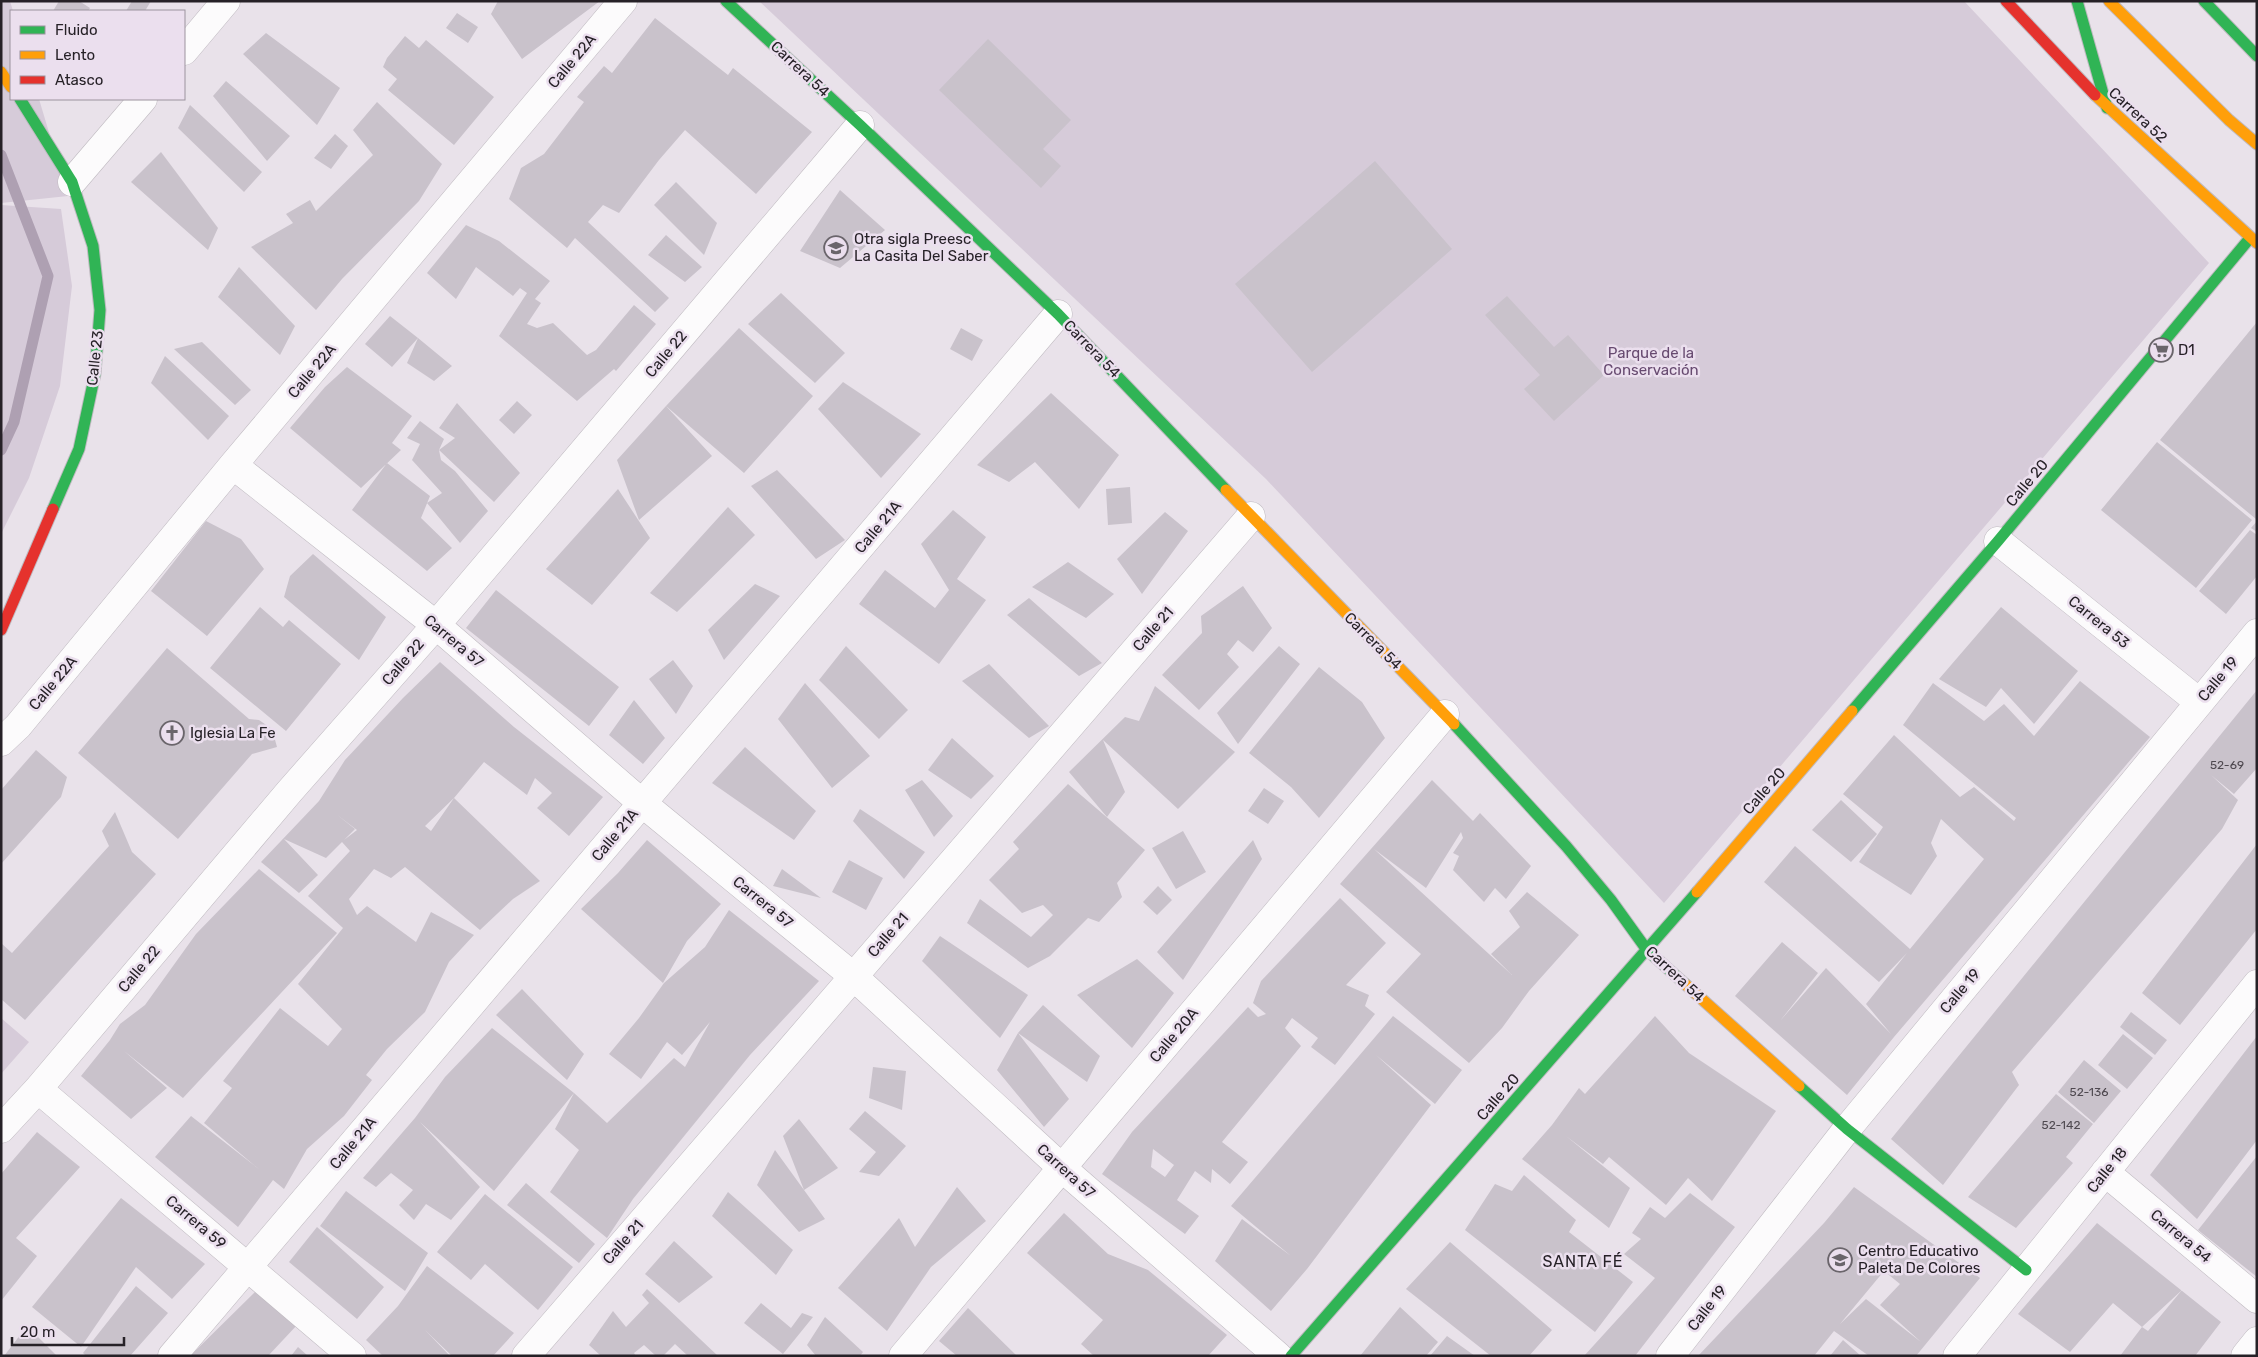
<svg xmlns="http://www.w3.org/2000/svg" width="2258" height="1357" viewBox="0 0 2258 1357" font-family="Rubik,sans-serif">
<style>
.green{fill:#d6cbd9}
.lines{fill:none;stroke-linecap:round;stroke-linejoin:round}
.stream{stroke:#aea0b2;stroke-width:11}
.building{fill:#c9c2cb;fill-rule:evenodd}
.street-casing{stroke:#bfbac0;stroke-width:29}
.fast-casing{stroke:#bfbac0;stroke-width:13}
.slow-casing{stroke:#bfbac0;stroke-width:13}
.jam-casing{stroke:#bfbac0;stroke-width:13}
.street{stroke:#fcfbfc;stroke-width:28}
.fast{stroke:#30b455;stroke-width:11}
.slow{stroke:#ff9f0a;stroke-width:11}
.jam{stroke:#e5322d;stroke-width:11}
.labels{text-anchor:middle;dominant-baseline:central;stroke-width:5;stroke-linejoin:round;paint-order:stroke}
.number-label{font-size:12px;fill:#4f4950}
.street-label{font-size:15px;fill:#262127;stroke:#ebdfee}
.poi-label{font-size:15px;fill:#262127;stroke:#ebdfee;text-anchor:start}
.park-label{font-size:15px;fill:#674a70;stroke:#ebdfee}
.neighbourhood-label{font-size:16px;letter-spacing:1px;fill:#262127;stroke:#ebdfee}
</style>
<rect width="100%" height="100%" fill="#e9e2ea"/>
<path class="green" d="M1,1H10L13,11H11V99H39L68,196L1,203Z
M759,1H1964L2209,263L1664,903L1266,479Z
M1,205L61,209L72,286L60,386L29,478L1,534Z
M1,1018L29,1042L1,1074Z"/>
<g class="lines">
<path class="stream" d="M1,155L48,276L14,422L1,450"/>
</g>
<path class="building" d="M59,1H79L90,8L88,11H53Z
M132,1H151L145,11H126Z
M498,1H600L522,59L491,14Z
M457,13L478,27L468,43L446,28Z
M655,18L728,75L733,68L812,132L756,194L685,130L659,160L619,213L603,205L588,222L669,298L655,312L575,238L567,248L509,199L521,168L544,154L584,102L577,97L604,66L612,73Z
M266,33L340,88L317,125L243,54Z
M405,36L419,48L426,40L494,97L454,145L388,90L397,79L383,67L387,58Z
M988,39L1071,120L1043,149L1061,166L1041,188L939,90Z
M226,81L290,136L267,161L213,96Z
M377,102L442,164L419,201L342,279L316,310L251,247L293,223L286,214L310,200L316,211L373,155L353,130Z
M190,105L262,172L244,192L178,128Z
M335,134L348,146L331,169L314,158Z
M161,152L218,228L208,250L131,182Z
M1375,161L1452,249L1312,372L1235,284Z
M676,182L717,223L704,255L654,205Z
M840,190L885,230L840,268L800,251Z
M466,225L499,241L550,281L535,299L541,303L527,324L537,328L553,323L587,355L596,350L634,305L656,324L616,371L614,369L577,401L499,336L527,293L520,288L513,296L476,267L456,299L427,273Z
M666,235L702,267L685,282L648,255Z
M239,267L295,326L280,355L218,297Z
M781,293L845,353L815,383L748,324Z
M1507,296L1554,347L1568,335L1604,375L1554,421L1524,389L1540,375L1485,315Z
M390,316L418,338L452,366L434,381L407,363L418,338L392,367L365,344Z
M2257,322V518L2256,519L2160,440Z
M739,328L813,396L744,473L666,406Z
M961,328L983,340L972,361L950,349Z
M202,342L251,390L235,405L174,349Z
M165,356L229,416L208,440L151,383Z
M347,367L412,416L392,443L401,450L361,488L290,428L325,387Z
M843,382L921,434L881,478L818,409Z
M1051,393L1119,455L1079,509L1035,462L1009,482L977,465Z
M517,401L532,415L514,434L499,420Z
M457,403L520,473L494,502L439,450L441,460L455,471L488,511L460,543L427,503L442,493L412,460L420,444L407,438L420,421L444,439L439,450L455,438L439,428Z
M666,406L712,456L639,520L617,460Z
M2157,442L2252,520L2196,588L2101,510Z
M387,463L430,496L421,518L452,548L427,571L352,510Z
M777,470L845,540L816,559L751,486Z
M1130,487L1132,523L1108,525L1106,489Z
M618,489L650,538L592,605L546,569Z
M728,507L755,535L677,612L650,593Z
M953,510L986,537L957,579L986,600L939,664L859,604L885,570L935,608L949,590L921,544Z
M1165,512L1188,531L1142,594L1117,559Z
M206,521L241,539L264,569L207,636L151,591Z
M2257,521V532L2251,528Z
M2250,530L2257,535V576L2226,614L2199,591Z
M313,554L386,617L359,660L284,597L290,576Z
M1068,562L1114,594L1086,618L1032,587Z
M755,584L780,596L724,660L708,630Z
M1243,586L1272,628L1253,652L1238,640L1227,654L1239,667L1199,710L1162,675L1202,633L1201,616Z
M496,590L619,687L589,726L466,628Z
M1029,598L1102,663L1079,676L1007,615Z
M260,607L283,627L289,620L341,664L286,731L210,668Z
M2001,607L2078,671L2034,724L2001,688L1986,707L1939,679Z
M846,646L908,710L879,739L819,680Z
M1279,646L1300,664L1238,744L1217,713Z
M167,648L249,719L259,720L272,729L277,747L252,754L178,839L78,753Z
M673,660L693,686L676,714L649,679Z
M440,662L514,727L603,797L569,836L537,808L552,793L535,778L527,795L484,762L454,798L425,826L431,831L454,798L540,881L513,899L480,930L405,867L391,878L374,869L349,899L357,915L367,906L416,942L431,912L474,935L449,962L425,1012L387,1049L366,1075L372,1080L344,1116L307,1149L284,1189L273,1180L238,1227L155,1157L191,1116L260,1170L204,1123L232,1088L223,1081L280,1008L328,1046L342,1029L298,984L343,928L308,896L350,851L342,842L326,858L284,839L318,875L299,893L261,862L319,801L345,760L403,698ZM336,814L357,830L344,840L355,829Z
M989,664L1049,726L1029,738L962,681Z
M1319,667L1362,702L1385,738L1319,818L1291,787L1249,753Z
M2080,681L2150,737L1894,1037L1847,1095L1735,996L1782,942L1818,973L1780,1021L1826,968L1891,1034L1866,1004L1907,953L1879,982L1764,882L1795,846L1910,949L1984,859L1941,819L1931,843L1937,856L1911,895L1859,862L1883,827L1843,794L1894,735L1960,797L1974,787L2014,821L2016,818L1903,725L1933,683L1984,721L2004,704L2034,736Z
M805,683L870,756L832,788L778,719Z
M1155,686L1235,752L1178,809L1103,740L1125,792L1107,817L1069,772L1125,717L1139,721Z
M2257,690V768L2234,794L2211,775L2238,800L2222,829L2012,1072L2019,1085L1943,1185L1891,1139Z
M634,700L665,738L643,764L609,735Z
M952,738L994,776L971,799L928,770Z
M745,747L816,811L794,840L712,783Z
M36,750L67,777L61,797L1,864V790Z
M922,780L953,816L934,837L905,790Z
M1432,780L1473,821L1480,813L1531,866L1506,899L1495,888L1484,902L1453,870L1459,856L1453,853L1463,838L1461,832L1426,888L1374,849L1512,975L1491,954L1520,927L1509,911L1527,892L1579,935L1529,991L1502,1028L1469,1063L1386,992L1421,954L1340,884Z
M1068,784L1145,850L1117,883L1122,897L1099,922L1088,918L1050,956L1028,968L967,923L980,899L1031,937L1053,915L1043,905L1022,913L989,880L1019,849L1013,842Z
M1264,788L1284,801L1268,824L1248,811Z
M1841,800L1877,834L1851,862L1812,830Z
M860,809L925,852L904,879L853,821Z
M115,812L132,852L156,874L25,1020L1,999V943L12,953L109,846L102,831Z
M1183,831L1206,872L1176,889L1152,848Z
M647,840L721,904L687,941L663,983L581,909L618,873Z
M1253,840L1262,859L1183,980L1157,952Z
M2257,844V929L2180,1025L2142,993Z
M849,860L883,878L866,910L832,892Z
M259,869L337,933L183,1098L124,1051L167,1088L131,1119L81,1076L110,1040L120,1024L145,1005L196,934Z
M782,869L821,898L773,886Z
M1158,886L1172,900L1157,915L1143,902Z
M1340,898L1386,943L1346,985L1369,995L1365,1006L1375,1014L1335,1065L1311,1047L1318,1038L1292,1018L1285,1028L1301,1046L1222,1142L1248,1162L1230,1184L1212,1169L1211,1183L1195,1171L1177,1200L1199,1216L1185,1234L1102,1174L1132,1132L1248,1007L1258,1017L1266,1014L1253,1003L1261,981ZM1153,1149L1174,1165L1165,1177L1151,1167Z
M729,910L819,981L750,1055L633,1199L607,1238L550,1192L579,1150L555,1129L574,1093L607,1123L674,1058L685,1067L710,1022L682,1055L667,1042L641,1079L609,1054L639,1018L664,983L705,947Z
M940,936L1028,995L1000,1038L922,961Z
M1137,959L1174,993L1132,1048L1077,995Z
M522,989L584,1054L567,1080L496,1015Z
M1043,1005L1100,1056L1087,1082L1018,1033Z
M2131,1012L2167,1040L2155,1055L2120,1027Z
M1393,1016L1462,1070L1435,1104L1376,1055L1431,1105L1307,1269L1271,1311L1215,1261L1242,1219L1291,1256L1231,1206Z
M1655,1016L1689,1053L1776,1111L1712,1201L1688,1178L1666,1205L1609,1157L1603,1164L1566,1136L1630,1188L1609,1228L1522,1159L1552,1125L1579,1088L1585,1094Z
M492,1028L574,1093L494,1191L420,1122L480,1187L451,1220L426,1204L414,1220L399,1205L413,1190L391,1173L376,1187L363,1178L415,1118L445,1077Z
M1018,1033L1069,1099L1044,1127L997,1070Z
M2123,1034L2153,1058L2127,1089L2098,1065Z
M2257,1036V1140L2197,1219L2150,1175Z
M2084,1060L2121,1091L2094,1123L2058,1092Z
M873,1067L906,1071L902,1110L869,1098Z
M2056,1094L2093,1124L2066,1157L2073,1163L2016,1228L1968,1197Z
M865,1111L906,1146L879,1176L859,1172L876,1152L849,1129Z
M799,1119L838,1168L804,1190L783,1136Z
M37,1132L80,1167L16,1238L37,1256L1,1301V1174Z
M775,1150L825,1219L799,1232L757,1185Z
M2257,1156V1277L2198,1230Z
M1524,1175L1576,1220L1569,1232L1633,1282L1595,1332L1465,1230L1495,1184L1512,1191Z
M526,1183L595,1244L579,1263L507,1205Z
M957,1187L986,1221L931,1267L887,1331L838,1288L899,1218L915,1247Z
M1854,1187L1980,1278L1916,1356H1869L1834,1331L1814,1356H1698L1824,1223ZM1884,1271L1900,1284L1880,1305L1921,1342L1866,1299L1840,1324Z
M346,1191L428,1253L405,1291L320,1226Z
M728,1192L793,1250L776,1275L712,1216Z
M1690,1193L1735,1227L1635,1356H1584L1655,1278L1624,1254L1641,1239L1632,1233L1650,1207L1665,1218Z
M485,1194L573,1267L538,1310L485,1264L471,1280L437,1252Z
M121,1198L205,1264L172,1299L136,1267L81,1347L32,1307Z
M1064,1213L1108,1254L1148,1270L1227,1335L1208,1356H1094L1081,1344L1103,1320L1027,1253Z
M2097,1223L2221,1322L2195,1356H2120L2142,1327L2113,1303L2070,1352L2018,1314ZM2182,1290L2148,1331L2142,1327Z
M317,1227L384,1287L357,1319L289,1262Z
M674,1241L713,1277L679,1303L645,1274Z
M1450,1242L1552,1330L1529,1356H1491L1406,1289Z
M427,1266L514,1333L493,1356H452L425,1330L450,1356H383L366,1340L398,1306Z
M136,1286L168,1313L130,1356H86L83,1353Z
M647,1289L718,1356H688L675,1344L663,1356H656L644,1345L634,1353L636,1356H601L589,1345L613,1311L626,1327L649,1303L642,1295Z
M255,1292L298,1324L268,1356H190Z
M761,1303L791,1328L802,1313L813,1317L783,1354L744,1323Z
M1400,1307L1438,1342L1426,1356H1360Z
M968,1308L1017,1356H957L939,1341Z
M825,1317L863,1352L860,1356H816L807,1345Z
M27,1326L57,1356H4Z
M1447,1336L1475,1356H1430Z
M1843,1340L1861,1356H1830Z
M298,1347L308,1356H291Z"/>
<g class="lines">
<g class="street-casing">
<path id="street" d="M184,51L226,1
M72,182L143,99
M233,465L436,625L642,803L853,976L1062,1168L1278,1356
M1998,541L2199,702
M1,742L18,726L233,465L623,1
M38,1089L352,1356
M1,1129L38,1089L289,792L436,625L860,125
M2105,1172L2257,1299
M172,1356L1058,314
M526,1356L1251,516
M903,1356L1445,714
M1670,1356L1847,1129L2257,633
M1957,1356L2257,984
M2245,1356L2257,1341"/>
</g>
<g class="fast-casing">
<path id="fast" d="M726,1L860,125L1058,314L1226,490
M2077,1L2107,108
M2204,1L2257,56
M20,99L72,182L93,246L100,310L95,374L79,449L53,509
M1852,711L1998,541L2250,238
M1454,724L1566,846L1611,900L1647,950L1685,984
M1799,1086L1847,1129L2026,1270
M1291,1356L1697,892"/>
</g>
<g class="slow-casing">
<path id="slow" d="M2109,1L2229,120L2257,144
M1,72L11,87
M2095,95L2257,243
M1226,490L1454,724
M1697,892L1852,711
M1685,984L1799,1086"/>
</g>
<g class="jam-casing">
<path id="jam" d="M2006,1L2095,95
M1,630L53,509"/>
</g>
<use href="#street" class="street"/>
<use href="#fast" class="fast"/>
<use href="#slow" class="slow"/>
<use href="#jam" class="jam"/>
</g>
<defs>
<g id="school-ring" transform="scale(1.25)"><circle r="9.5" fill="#ebdfee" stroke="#6a656b" stroke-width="1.5"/><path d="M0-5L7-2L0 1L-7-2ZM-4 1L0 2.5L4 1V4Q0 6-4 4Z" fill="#6a656b"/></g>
<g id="supermarket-ring" transform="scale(1.25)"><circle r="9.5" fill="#ebdfee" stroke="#6a656b" stroke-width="1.5"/><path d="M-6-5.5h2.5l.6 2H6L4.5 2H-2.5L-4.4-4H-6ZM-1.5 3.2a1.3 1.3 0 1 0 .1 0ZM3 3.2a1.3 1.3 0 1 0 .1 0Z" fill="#6a656b"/></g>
<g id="church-ring" transform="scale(1.25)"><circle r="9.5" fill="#ebdfee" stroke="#6a656b" stroke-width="1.5"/><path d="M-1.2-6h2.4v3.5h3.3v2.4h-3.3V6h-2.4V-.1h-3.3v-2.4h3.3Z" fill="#6a656b"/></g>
</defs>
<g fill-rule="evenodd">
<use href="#school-ring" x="836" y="248"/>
<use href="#supermarket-ring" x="2161" y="350"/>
<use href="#church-ring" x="172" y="733"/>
<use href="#school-ring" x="1840" y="1260"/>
</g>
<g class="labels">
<g class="number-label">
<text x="2227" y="765">52-69</text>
<text x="2089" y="1092">52-136</text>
<text x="2061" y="1125">52-142</text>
</g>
<g class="street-label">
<text transform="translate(572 61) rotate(-50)">Calle 22A</text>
<text transform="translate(800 69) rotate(43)">Carrera 54</text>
<text transform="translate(2138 115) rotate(43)">Carrera 52</text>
<text transform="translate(1092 349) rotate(46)">Carrera 54</text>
<text transform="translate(666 354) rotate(-50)">Calle 22</text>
<text transform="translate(95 358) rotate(-84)">Calle 23</text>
<text transform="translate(312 371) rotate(-50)">Calle 22A</text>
<text transform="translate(2027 483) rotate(-50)">Calle 20</text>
<text transform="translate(878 527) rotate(-50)">Calle 21A</text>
<text transform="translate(2099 622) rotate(39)">Carrera 53</text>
<text transform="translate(1153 629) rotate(-49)">Calle 21</text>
<text transform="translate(454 641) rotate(40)">Carrera 57</text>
<text transform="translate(1373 641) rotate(45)">Carrera 54</text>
<text transform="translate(403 662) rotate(-49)">Calle 22</text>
<text transform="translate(2218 679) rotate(-50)">Calle 19</text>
<text transform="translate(53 683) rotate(-50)">Calle 22A</text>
<text transform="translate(1764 791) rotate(-49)">Calle 20</text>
<text transform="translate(615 835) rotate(-50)">Calle 21A</text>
<text transform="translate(763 902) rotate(39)">Carrera 57</text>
<text transform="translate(888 935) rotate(-49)">Calle 21</text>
<text transform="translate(139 969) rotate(-50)">Calle 22</text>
<text transform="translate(1675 974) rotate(43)">Carrera 54</text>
<text transform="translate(1960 991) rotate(-50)">Calle 19</text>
<text transform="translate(1174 1035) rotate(-50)">Calle 20A</text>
<text transform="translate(1498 1097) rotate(-49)">Calle 20</text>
<text transform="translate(353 1143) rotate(-50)">Calle 21A</text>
<text transform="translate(2107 1170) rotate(-51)">Calle 18</text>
<text transform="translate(1066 1171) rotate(42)">Carrera 57</text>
<text transform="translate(196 1222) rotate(40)">Carrera 59</text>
<text transform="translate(2181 1236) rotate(40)">Carrera 54</text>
<text transform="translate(623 1242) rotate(-49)">Calle 21</text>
<text transform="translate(1707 1308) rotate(-52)">Calle 19</text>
</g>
<g class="poi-label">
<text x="854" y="239">Otra sigla Preesc<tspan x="854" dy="17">La Casita Del Saber</tspan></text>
<text x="2178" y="350">D1</text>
<text x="190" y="733">Iglesia La Fe</text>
<text x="1858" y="1251">Centro Educativo<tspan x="1858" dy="17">Paleta De Colores</tspan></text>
</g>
<g class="park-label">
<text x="1651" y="353">Parque de la<tspan x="1651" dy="17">Conservación</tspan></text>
</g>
<g class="neighbourhood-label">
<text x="1583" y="1261">SANTA FÉ</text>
</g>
</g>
<rect width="2258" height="1357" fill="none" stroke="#262127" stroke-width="5"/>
<rect x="10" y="10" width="175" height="90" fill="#ebdfee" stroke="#9c939e"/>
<rect x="20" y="26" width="25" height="8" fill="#30b455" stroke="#9c939e"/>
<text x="55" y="35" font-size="15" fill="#262127">Fluido</text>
<rect x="20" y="51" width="25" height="8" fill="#ff9f0a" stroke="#9c939e"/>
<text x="55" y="60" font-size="15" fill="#262127">Lento</text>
<rect x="20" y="76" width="25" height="8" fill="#e5322d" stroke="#9c939e"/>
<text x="55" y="85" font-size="15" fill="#262127">Atasco</text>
<path d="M12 1337v8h112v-8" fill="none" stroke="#262127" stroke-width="2.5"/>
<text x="20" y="1337" font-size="15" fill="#262127" stroke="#ebdfee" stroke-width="4" paint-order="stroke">20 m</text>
</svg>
